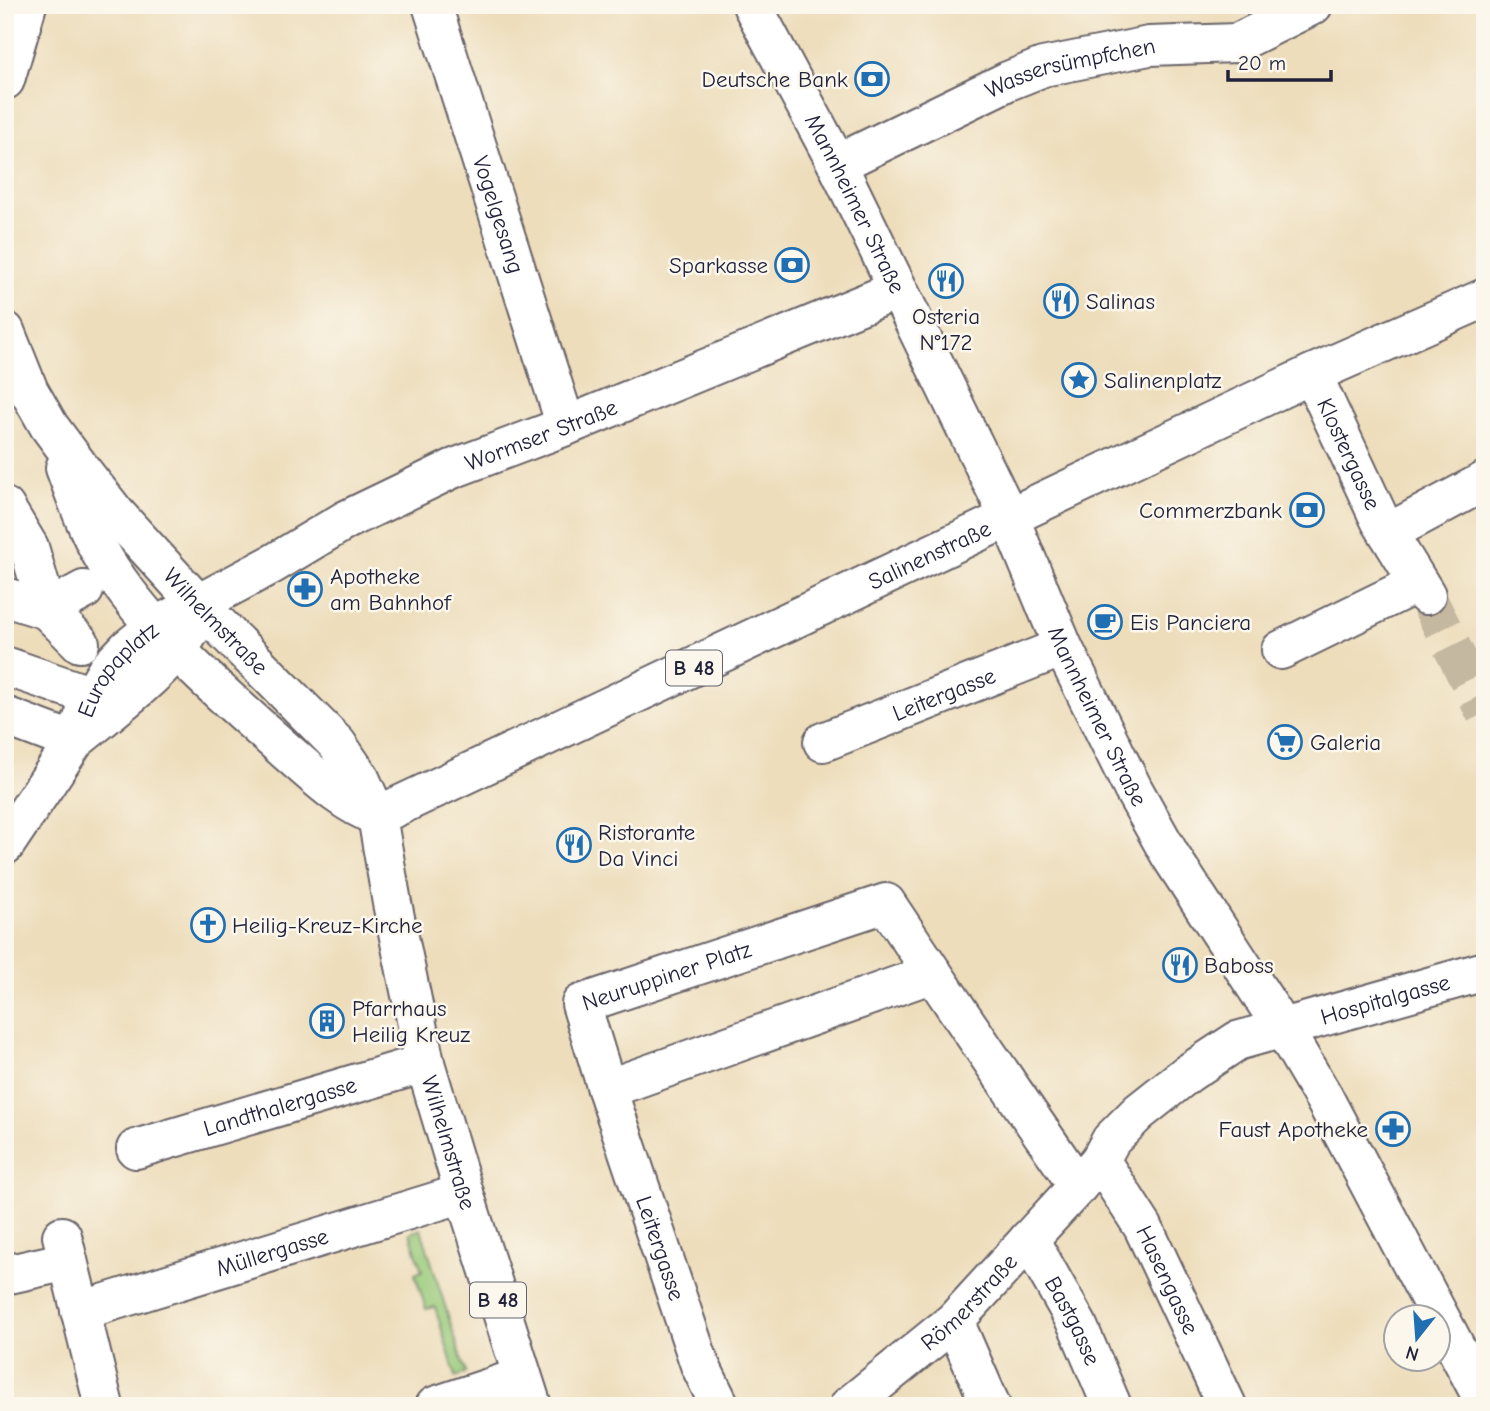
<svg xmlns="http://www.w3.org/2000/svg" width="1490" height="1411" viewBox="0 0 1490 1411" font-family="'Comic Neue',sans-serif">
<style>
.green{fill:#98c978;stroke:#5d765a;stroke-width:2}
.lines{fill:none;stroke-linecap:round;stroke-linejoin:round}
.minor-tunnel{stroke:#c4b8a1;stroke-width:38;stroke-dasharray:38 19;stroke-linecap:butt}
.minor-casing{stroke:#696368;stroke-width:42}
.major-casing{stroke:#696368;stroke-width:42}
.minor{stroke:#fff;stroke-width:38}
.major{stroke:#fff;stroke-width:38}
.labels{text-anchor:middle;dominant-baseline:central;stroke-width:5;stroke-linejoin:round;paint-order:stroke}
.shield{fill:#fbf7ec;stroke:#636270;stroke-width:2}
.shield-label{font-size:21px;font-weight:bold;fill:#22223b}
.street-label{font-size:23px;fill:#22223b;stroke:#fbf7ec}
.poi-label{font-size:23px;fill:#22223b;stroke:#fbf7ec;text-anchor:start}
</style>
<rect width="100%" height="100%" fill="#fbf7ec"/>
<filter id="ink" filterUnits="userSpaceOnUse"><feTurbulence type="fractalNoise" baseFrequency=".0143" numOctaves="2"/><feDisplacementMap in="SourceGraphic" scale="14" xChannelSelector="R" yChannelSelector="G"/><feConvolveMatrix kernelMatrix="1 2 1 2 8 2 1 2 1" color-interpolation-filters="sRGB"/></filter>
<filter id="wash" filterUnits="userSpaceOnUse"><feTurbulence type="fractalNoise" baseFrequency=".00686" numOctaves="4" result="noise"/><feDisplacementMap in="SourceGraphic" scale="28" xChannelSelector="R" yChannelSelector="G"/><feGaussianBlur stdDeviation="1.57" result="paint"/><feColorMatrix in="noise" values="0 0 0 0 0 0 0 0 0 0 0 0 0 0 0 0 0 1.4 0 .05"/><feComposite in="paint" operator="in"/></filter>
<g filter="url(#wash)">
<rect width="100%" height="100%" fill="#edddbb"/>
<path class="green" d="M421,1229L466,1373L456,1377L435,1307L426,1309L415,1274L422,1271L410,1233Z"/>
</g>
<g filter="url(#ink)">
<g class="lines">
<path class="minor-tunnel" d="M1426,595L1485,713"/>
<g class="minor-casing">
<g id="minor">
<path id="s1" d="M432,5L566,426"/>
<path id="s2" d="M752,5L837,164L1010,519L1063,647L1133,789L1170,855L1284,1030L1324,1098L1485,1403"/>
<path id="s3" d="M837,164L1008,81L1043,67L1149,46L1237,43L1313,5"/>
<path id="s4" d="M1312,374L1380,520L1426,595"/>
<path d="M5,507L29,547L47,610L80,643"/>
<path d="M1388,533L1485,481"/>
<path d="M5,597L47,610L84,590"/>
<path d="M1281,650L1418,583"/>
<path d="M5,666L92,696"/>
<path d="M5,716L74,742"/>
<path d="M78,738C112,710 179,661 195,621"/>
<path id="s5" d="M823,742L1063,647"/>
<path id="s6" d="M5,845L74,742L92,696L107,670L127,649L156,626L271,565L346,520L452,469L566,426L897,290"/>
<path id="s7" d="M933,973L607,1089L581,1004L886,903C949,998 1013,1092 1078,1186"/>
<path id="s8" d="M607,1089L700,1365L720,1406"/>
<path id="s9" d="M136,1149L425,1063"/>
<path id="s10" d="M1100,1160L1143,1227L1227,1406"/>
<path d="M62,1236L104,1406"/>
<path id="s11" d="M1029,1239L1077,1324L1112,1406"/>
<path d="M5,1275L68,1261"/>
<path id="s12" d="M80,1311L464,1193"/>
<path d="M954,1321L991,1406"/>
<path d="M435,1406L522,1377"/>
<path id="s13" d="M849,1406L954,1321L1078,1186L1100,1160L1111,1140L1139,1112L1187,1074L1237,1041L1485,971"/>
</g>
</g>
<g class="major-casing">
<g id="major">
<path d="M5,80L27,5"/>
<path id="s14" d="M5,331L29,391L49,426L83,472L116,514L198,604L337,744L360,778L377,816L392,903L425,1063L464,1193L532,1406"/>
<path d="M65,468C78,503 90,538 111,570C157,639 224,696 286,751C314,775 342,803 377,816"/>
<path id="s15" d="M377,816L1312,374L1485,298"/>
</g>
</g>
<use href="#minor" class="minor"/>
<use href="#major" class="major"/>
</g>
</g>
<defs>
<g id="bank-ring" transform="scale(1.75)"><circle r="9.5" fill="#fbf7ec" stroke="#1f6fb2" stroke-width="1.5"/><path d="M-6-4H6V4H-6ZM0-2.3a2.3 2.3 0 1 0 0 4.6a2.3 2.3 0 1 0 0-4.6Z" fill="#1f6fb2"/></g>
<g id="restaurant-ring" transform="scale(1.75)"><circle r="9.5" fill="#fbf7ec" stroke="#1f6fb2" stroke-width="1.5"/><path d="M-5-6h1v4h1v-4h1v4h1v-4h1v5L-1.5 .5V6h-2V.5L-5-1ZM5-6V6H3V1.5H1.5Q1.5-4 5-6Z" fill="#1f6fb2"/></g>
<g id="sight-ring" transform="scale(1.75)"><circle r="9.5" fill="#fbf7ec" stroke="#1f6fb2" stroke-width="1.5"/><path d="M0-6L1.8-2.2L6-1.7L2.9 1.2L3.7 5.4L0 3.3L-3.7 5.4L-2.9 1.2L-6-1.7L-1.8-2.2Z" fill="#1f6fb2"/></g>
<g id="pharmacy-ring" transform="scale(1.75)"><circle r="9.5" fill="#fbf7ec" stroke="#1f6fb2" stroke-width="1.5"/><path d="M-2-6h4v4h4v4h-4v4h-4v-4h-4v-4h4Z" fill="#1f6fb2"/></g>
<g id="cafe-ring" transform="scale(1.75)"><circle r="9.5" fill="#fbf7ec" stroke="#1f6fb2" stroke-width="1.5"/><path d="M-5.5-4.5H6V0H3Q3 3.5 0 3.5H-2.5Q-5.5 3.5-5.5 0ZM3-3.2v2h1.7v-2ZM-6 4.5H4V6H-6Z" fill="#1f6fb2"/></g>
<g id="supermarket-ring" transform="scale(1.75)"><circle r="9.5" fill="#fbf7ec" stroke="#1f6fb2" stroke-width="1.5"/><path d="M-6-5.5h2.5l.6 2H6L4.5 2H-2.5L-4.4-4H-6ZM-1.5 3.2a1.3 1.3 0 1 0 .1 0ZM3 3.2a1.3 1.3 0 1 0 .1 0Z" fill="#1f6fb2"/></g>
<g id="church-ring" transform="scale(1.75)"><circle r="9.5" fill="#fbf7ec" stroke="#1f6fb2" stroke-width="1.5"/><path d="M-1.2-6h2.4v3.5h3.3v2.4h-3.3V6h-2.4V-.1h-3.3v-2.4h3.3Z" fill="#1f6fb2"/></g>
<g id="building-ring" transform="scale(1.75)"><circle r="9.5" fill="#fbf7ec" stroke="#1f6fb2" stroke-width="1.5"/><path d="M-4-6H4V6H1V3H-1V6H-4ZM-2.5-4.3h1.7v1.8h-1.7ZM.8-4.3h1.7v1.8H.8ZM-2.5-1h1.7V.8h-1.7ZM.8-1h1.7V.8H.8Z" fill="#1f6fb2"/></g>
</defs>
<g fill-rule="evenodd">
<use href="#bank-ring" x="872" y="79"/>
<use href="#bank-ring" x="792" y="265"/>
<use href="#restaurant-ring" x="946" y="281"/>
<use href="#restaurant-ring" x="1061" y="301"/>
<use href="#sight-ring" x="1079" y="380"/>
<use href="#bank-ring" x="1307" y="510"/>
<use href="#pharmacy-ring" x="305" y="589"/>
<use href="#cafe-ring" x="1105" y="622"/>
<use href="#supermarket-ring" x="1285" y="742"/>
<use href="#restaurant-ring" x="574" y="845"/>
<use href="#church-ring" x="208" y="925"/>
<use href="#restaurant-ring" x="1180" y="965"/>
<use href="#building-ring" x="327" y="1021"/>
<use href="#pharmacy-ring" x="1393" y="1129"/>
</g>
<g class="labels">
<g class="shield">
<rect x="666" y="650.5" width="56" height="35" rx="5"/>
<rect x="470" y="1282.5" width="56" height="35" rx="5"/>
</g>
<g class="shield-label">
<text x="694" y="668">B 48</text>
<text x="498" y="1300">B 48</text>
</g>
<g class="street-label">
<text stroke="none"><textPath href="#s3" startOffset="254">Wassersümpfchen</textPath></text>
<text stroke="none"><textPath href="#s2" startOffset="224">Mannheimer Straße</textPath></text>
<text stroke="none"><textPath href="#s1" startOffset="220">Vogelgesang</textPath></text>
<text stroke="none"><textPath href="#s6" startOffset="700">Wormser Straße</textPath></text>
<text stroke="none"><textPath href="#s4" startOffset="88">Klostergasse</textPath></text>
<text stroke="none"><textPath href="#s15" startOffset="611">Salinenstraße</textPath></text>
<text stroke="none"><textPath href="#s14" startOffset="362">Wilhelmstraße</textPath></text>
<text stroke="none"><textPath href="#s6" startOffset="210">Europaplatz</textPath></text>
<text stroke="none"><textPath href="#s5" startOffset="130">Leitergasse</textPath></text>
<text stroke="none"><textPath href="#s2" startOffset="791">Mannheimer Straße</textPath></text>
<text stroke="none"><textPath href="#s7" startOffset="525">Neuruppiner Platz</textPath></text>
<text stroke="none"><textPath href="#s13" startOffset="690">Hospitalgasse</textPath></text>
<text stroke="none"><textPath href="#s9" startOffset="150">Landthalergasse</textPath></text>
<text stroke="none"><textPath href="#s14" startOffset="952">Wilhelmstraße</textPath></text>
<text stroke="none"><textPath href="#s8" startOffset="168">Leitergasse</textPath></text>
<text stroke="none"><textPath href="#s12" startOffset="201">Müllergasse</textPath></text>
<text stroke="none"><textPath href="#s10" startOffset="138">Hasengasse</textPath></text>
<text stroke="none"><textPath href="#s13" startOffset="159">Römerstraße</textPath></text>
<text stroke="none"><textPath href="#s11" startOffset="93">Bastgasse</textPath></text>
</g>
<g class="poi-label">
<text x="848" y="79" text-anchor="end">Deutsche Bank</text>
<text x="768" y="265" text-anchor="end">Sparkasse</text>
<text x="1086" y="301">Salinas</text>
<text x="946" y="316" text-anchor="middle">Osteria<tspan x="946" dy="26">N°172</tspan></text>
<text x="1104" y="380">Salinenplatz</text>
<text x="1282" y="510" text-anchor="end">Commerzbank</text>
<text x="330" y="576">Apotheke<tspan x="330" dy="26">am Bahnhof</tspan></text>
<text x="1130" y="622">Eis Panciera</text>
<text x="1310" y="742">Galeria</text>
<text x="598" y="832">Ristorante<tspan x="598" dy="26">Da Vinci</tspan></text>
<text x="232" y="925">Heilig-Kreuz-Kirche</text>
<text x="1204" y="965">Baboss</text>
<text x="352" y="1008">Pfarrhaus<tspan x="352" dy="26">Heilig Kreuz</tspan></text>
<text x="1368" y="1129" text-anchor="end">Faust Apotheke</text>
</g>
</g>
<rect width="1490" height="1411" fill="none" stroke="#fbf7ec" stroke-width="28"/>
<g transform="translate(1417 1338) rotate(197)"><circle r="33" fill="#fbf7ec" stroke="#a4a2a5" stroke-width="2"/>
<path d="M0-5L12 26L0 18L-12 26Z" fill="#1f6fb2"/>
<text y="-10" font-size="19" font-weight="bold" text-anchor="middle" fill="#22223b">N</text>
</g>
<path d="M1228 70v10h103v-10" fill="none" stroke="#22223b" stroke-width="3.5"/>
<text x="1238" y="70" font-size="21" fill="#22223b" stroke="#fbf7ec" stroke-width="5" paint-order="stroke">20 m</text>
</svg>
